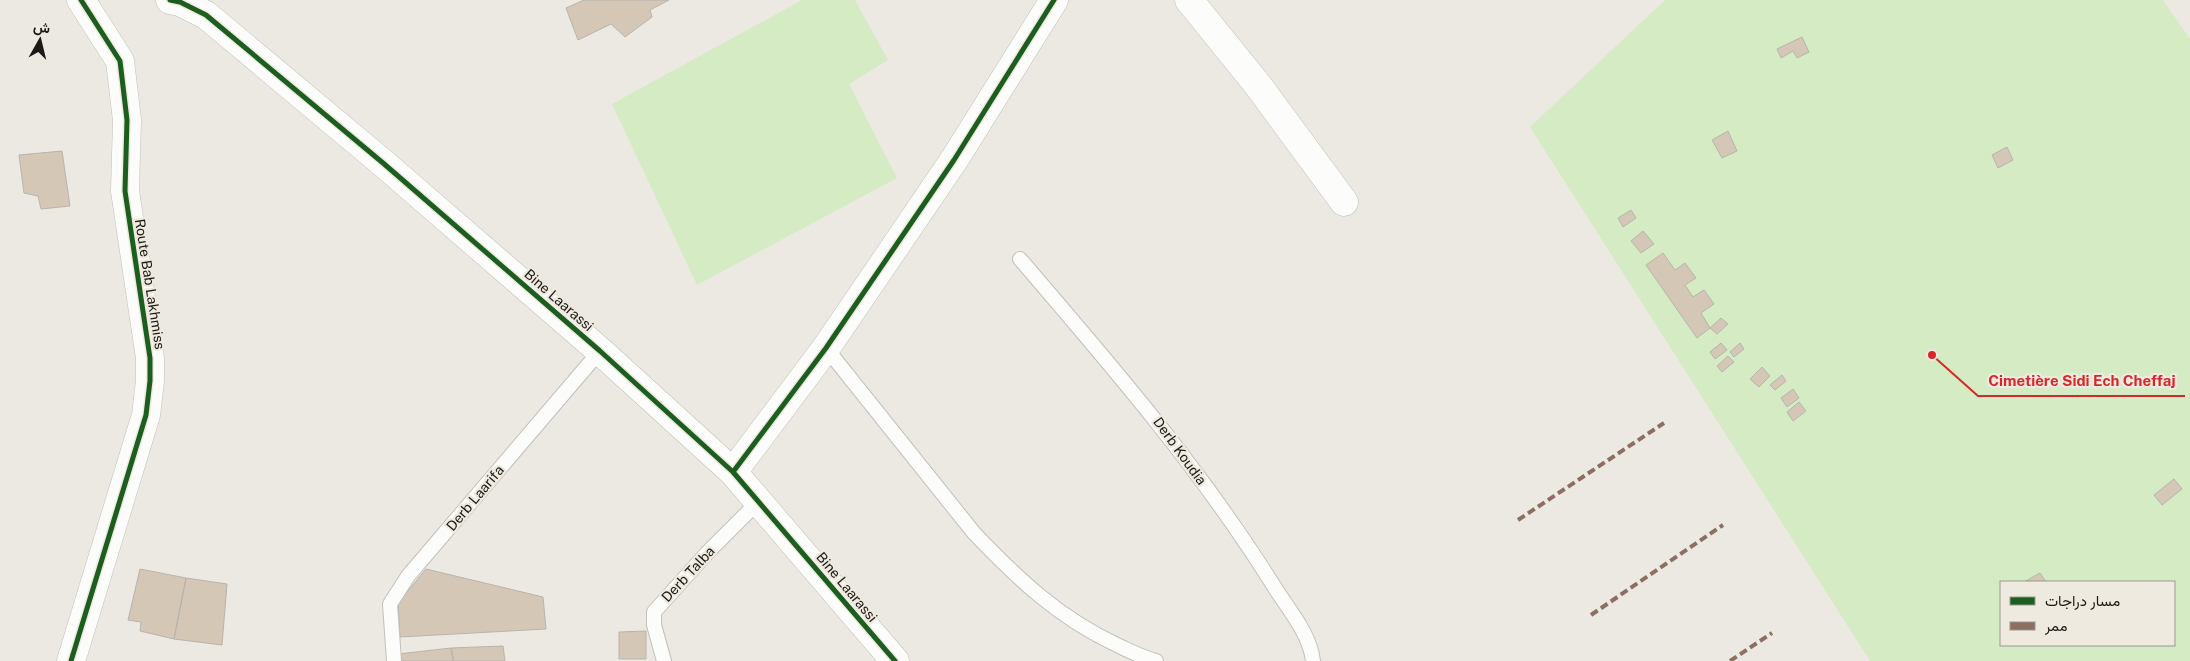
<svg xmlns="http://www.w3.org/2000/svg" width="2190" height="661" viewBox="0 0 2190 661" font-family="'Public Sans',Vazirmatn,sans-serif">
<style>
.green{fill:#d4ebc3;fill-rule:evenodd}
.building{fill:#d4c7b5;stroke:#b7b4af}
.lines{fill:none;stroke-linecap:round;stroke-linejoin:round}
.service-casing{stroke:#c2c0bb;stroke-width:16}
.minor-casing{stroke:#c2c0bb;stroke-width:29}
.service{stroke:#fcfcfb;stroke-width:14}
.minor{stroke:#fcfcfb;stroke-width:28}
.quiet{stroke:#8d6e63;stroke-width:4;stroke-dasharray:8 4;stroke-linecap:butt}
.cycleway-casing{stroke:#efeadf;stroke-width:8}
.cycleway{stroke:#1b5e20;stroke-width:5}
.labels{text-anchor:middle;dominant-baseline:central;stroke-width:4.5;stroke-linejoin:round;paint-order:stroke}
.street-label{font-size:14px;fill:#1c1a17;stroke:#efeadf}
.leader{fill:none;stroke:#d62828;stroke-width:2}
.callout-dot{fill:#d62828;stroke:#efeadf;stroke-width:2}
.callout-label{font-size:15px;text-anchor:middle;font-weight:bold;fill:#d62828;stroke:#efeadf;stroke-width:4.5;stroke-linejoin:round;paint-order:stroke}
</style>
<rect width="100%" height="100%" fill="#ece9e2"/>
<path class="green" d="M802,0H855L888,60L849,84L897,178L697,285L612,104Z
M1665,0H2163L2190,39V661H1870L1530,127ZM2001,582H2174V645H2001Z"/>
<path class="building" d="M584,0H669L650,10L652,17L625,37L611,24L578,40L566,8Z
M1802,37L1809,52L1797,58L1793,51L1781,58L1777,49Z
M1728,131L1737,151L1722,158L1712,140Z
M2007,147L2013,160L1998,168L1992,155Z
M62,151L70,206L41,209L38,196L24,193L19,155Z
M1631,210L1636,218L1623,227L1618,218Z
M1643,231L1654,244L1641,253L1631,241Z
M1663,253L1675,270L1685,263L1696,278L1685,285L1693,297L1704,290L1714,304L1701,313L1710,328L1697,338L1646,265Z
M1721,318L1728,324L1717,334L1710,328Z
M1721,343L1727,350L1715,359L1710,352Z
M1740,343L1744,349L1734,357L1730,352Z
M1728,356L1734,362L1722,372L1717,366Z
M1762,367L1770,376L1759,387L1750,379Z
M1782,375L1786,381L1775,390L1770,385Z
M1793,389L1799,398L1787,407L1781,398Z
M1799,402L1806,411L1793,421L1787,412Z
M2174,479L2182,489L2162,505L2154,495Z
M140,569L186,578L174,639L140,631L141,622L128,620Z
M426,569L543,597L546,629L400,637L398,603Z
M2040,573L2046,582H2024Z
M186,578L227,584L222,645L174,639Z
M646,631V659H619V632Z
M503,646L505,661H454L451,648Z
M451,648L453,661H399L398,654Z"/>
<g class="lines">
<g class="service-casing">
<path id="service" d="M1020,259C1111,365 1201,469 1275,588C1289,610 1310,634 1313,661
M826,348L974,533C1018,579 1059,618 1117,645C1130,651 1143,658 1156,661
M394,661L390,604L408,576L600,351
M664,661L654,625V612L707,553L759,501"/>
</g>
<g class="minor-casing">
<path id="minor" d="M170,0L180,2L206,15L383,163L600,351L733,472L895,661
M1189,0L1257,84L1344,202
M733,472L826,348L954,160L1054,0
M71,661L146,415L150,381V358L125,191L127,120L120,61L81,0"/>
</g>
<use href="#service" class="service"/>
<use href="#minor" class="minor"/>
<path class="quiet" d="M1518,520L1664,423
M1591,615L1723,525
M1730,661L1772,633"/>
<g class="cycleway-casing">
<path id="cycleway" d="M170,0L180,2L206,15L383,163L600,351L733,472L895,661
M733,472L826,348L954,160L1054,0
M71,661L146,415L150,381V358L125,191L127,120L120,61L81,0"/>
</g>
<use href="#cycleway" class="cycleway"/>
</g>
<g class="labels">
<g class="street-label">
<text transform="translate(150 284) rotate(81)">Route Bab Lakhmiss</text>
<text transform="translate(559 300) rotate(41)">Bine Laarassi</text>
<text transform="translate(1180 451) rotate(54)">Derb Koudia</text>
<text transform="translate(475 498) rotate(-50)">Derb Laarifa</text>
<text transform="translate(688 574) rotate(-47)">Derb Talba</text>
<text transform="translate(847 587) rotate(50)">Bine Laarassi</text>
</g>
</g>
<path class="leader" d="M1932 355L1978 396H2185"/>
<circle class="callout-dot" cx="1932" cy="355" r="5"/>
<g class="callout-label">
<text x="2082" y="386">Cimetière Sidi Ech Cheffaj</text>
</g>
<rect x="2000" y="581" width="175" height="65" fill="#efeadf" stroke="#9b978f"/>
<rect x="2010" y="597" width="25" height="8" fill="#1b5e20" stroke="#9b978f"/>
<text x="2045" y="606" font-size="15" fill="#1c1a17">مسار دراجات</text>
<rect x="2010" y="622" width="25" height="8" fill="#8d6e63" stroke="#9b978f"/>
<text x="2045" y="631" font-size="15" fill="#1c1a17">ممر</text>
<g transform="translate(40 40) rotate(8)" stroke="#efeadf" stroke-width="4" paint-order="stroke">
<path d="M0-4L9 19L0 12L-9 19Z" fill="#1c1a17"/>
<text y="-8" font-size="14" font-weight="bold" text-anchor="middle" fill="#1c1a17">ش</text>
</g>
</svg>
